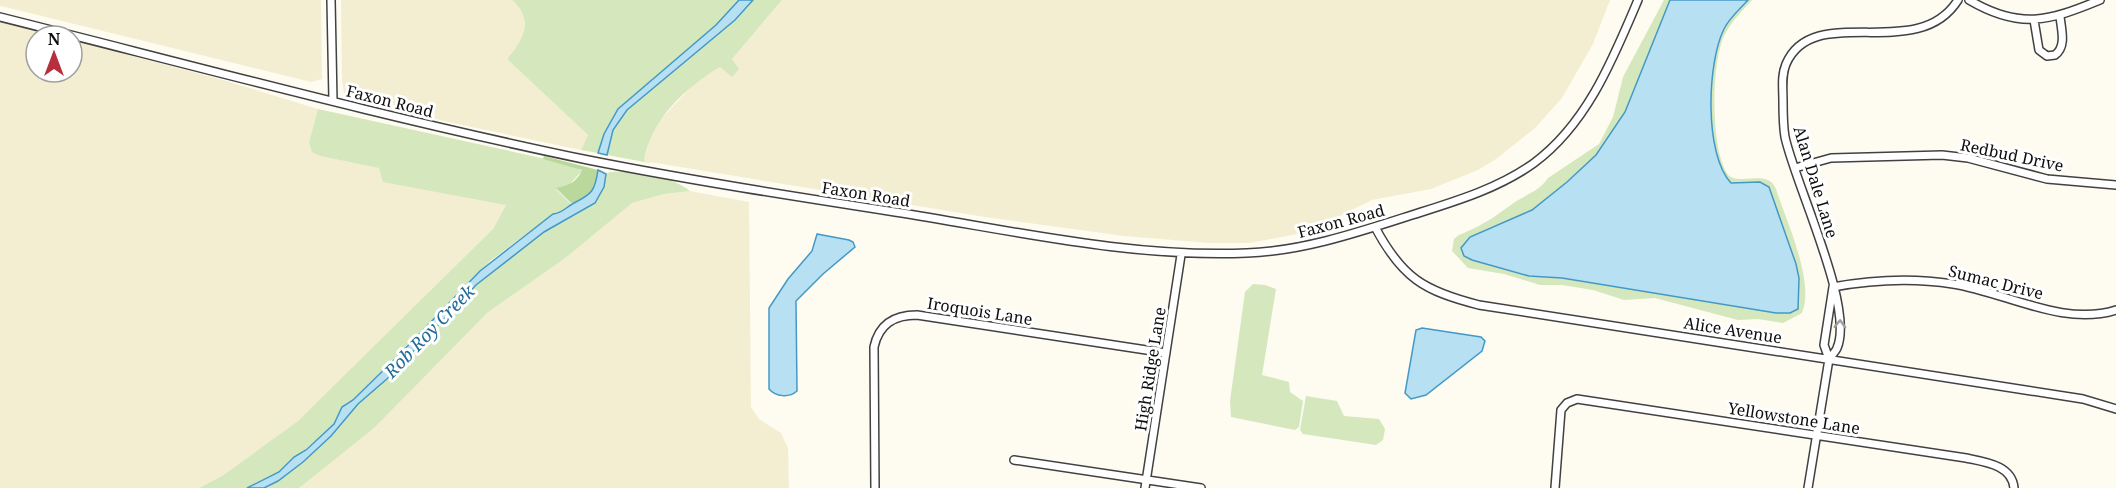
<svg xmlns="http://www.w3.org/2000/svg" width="2116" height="488" viewBox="0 0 2116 488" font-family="'Noto Serif',serif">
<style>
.farmland{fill:#f3eed2}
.green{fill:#d5e7bc}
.forest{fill:#bad79c}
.water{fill:#b8e0f3;stroke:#4399c6;stroke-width:1.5}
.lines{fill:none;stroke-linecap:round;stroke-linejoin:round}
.minor-casing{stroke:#414141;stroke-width:10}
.minor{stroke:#fff;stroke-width:7}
.oneway{stroke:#9f9f9f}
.labels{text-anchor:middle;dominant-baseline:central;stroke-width:6;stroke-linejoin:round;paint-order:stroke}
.street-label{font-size:16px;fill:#0e0e0e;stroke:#fff}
.water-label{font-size:18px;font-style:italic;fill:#1e6b9a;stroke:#fff}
</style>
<rect width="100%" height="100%" fill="#fefbf1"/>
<path class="farmland" d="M0,0H321L322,79L311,82L5,7L0,6Z
M341,0H512L520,7L525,17L523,40L507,59L588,135L581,150L448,122L350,98L344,93L342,81Z
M782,0H1610L1593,44L1562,98L1535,128L1496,159L1478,170L1431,189L1372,200L1307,232L1250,243H1210L1124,236L985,217L644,161L651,133L661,119L698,80L720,67L733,77L731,60Z
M0,22L55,36H36V72H72V40L223,80L318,109L309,142L320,156L380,168L506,205L493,229L346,376L298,421L222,476L199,488H0Z
M690,191L749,202L751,407L759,419L781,433L788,448L789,488H299L487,313L564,259L610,218L632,203L664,194Z"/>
<path class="green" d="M512,0H739L716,25L618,109L604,134L598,153L581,150L588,135L507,59C523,41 535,19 512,0Z
M753,0H782L732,59L739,69L732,77L720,67C685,88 651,119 644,161L655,164L607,155L613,130L627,110L735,20Z
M1664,0H1670L1625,112L1596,155L1567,182L1532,210L1470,237L1461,248L1464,256L1472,260L1529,276L1562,278L1776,313L1798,309L1799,278L1769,187L1760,182L1731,183C1704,154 1707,63 1724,29C1729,18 1740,9 1748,0H1752C1742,11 1730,23 1724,36C1711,64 1710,153 1729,176C1744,185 1768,169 1776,189C1786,221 1815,281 1802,313L1783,323L1758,319L1738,320L1655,298L1624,300L1593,290L1562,285H1540L1504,274L1468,268L1452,251L1454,239L1459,235C1484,225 1494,217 1515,202C1529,193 1539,191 1548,178L1599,144L1613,117L1623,77Z
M318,109L569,164L582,171L568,186L556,189L572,205L560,214H553L490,261L353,400L346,403L334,424L279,472L247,488H199L222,476L298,421L493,229L506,205L383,182L379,168L320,156L312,152L309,142Z
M610,172C636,171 669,175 690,191L664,194L632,203L564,259L487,313L374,428L299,488H264L287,475L331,436L358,404L388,378L476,285L544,232L577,214L604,187L606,174Z
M1253,284L1265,285L1276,289L1262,375L1289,382L1290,392L1303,401L1299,427L1295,430L1231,417L1230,401L1245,292Z
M1306,396L1337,401L1344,416L1379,419L1385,429L1383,440L1376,445L1303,434L1300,430Z"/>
<path class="forest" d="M544,156L598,170C596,187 590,202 571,203L556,188C568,186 577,182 582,170L543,159Z"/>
<path class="water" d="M739,0H753L735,20L627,110L613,130L607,155L598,153L604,134L618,109L716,25Z
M1670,0H1748C1740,9 1729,18 1724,29C1707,63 1704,154 1731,183L1760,182L1769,187L1796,264L1799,278L1798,309L1790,313H1776L1562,278L1529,276L1472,260L1464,256L1461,248L1470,237L1532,210L1567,182L1596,155L1625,112Z
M598,170L606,174L604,187L595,203L544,232L476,285L388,378L358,404L331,436L303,462L278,481L264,488H247L279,472L294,457L306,450L334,424L342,407L353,400L398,356L480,271L553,214C563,213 566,207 574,203C592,194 595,191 598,170Z
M817,234L849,240L853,242L855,247L823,274L796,301L797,391C789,398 776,397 769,389V308L788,279L812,251Z
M1422,328L1481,337L1485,341L1482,351L1426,395L1411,399L1405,393L1416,330Z"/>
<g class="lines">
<g class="minor-casing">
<path id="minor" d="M331,0L333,101
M1969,0C2020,30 2049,21 2100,0
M0,17C195,66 390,119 588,160C689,180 792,196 895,212C1011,230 1130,258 1247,253C1303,251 1359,232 1412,215C1453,202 1498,189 1534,163C1587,124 1613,59 1638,0
M2034,20L2039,50L2047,56L2055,55C2067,46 2061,29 2060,16
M1795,168L1831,158L1942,155L1968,158L2047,179L2116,185
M1375,227C1402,278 1424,291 1479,305L2083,399L2116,409
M1833,287C1871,280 1915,278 1953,284C2005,292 2063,327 2116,310
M1829,359L1824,345L1833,287
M1014,460L1201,488
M875,488L874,347C879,324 894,315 917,315L1166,353
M1145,488L1181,255
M1555,488L1561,410L1567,403L1577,399L1966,458C1985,462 2012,465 2014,488
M1808,488L1829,359C1832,355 1836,351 1837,348C1855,307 1795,184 1785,137C1783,125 1783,113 1783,101C1783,88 1781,76 1786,64C1814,0 1917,65 1958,0"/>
</g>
<use href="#minor" class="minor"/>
</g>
<defs><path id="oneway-chevron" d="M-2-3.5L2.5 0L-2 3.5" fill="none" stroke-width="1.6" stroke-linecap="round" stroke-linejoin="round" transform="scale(1.5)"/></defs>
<use class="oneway" href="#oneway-chevron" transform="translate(1840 324) rotate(-88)"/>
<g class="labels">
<g class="street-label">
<text transform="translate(390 101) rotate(14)">Faxon Road</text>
<text transform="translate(2012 155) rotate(12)">Redbud Drive</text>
<text transform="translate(1816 182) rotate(73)">Alan Dale Lane</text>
<text transform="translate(866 194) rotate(9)">Faxon Road</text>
<text transform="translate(1341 221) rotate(-15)">Faxon Road</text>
<text transform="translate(1996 282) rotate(14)">Sumac Drive</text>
<text transform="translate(980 311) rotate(9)">Iroquois Lane</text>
<text transform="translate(1733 330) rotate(9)">Alice Avenue</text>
<text transform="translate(1150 369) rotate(-81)">High Ridge Lane</text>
<text transform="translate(1794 418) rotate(9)">Yellowstone Lane</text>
</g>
<g class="water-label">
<text transform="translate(429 331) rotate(-46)">Rob Roy Creek</text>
</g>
</g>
<g transform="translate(54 54)"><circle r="28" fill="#ffffff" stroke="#9f9f9f" stroke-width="1.5"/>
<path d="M0-4.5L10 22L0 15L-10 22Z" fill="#b72e3c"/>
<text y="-9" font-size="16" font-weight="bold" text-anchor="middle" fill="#0e0e0e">N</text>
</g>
</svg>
